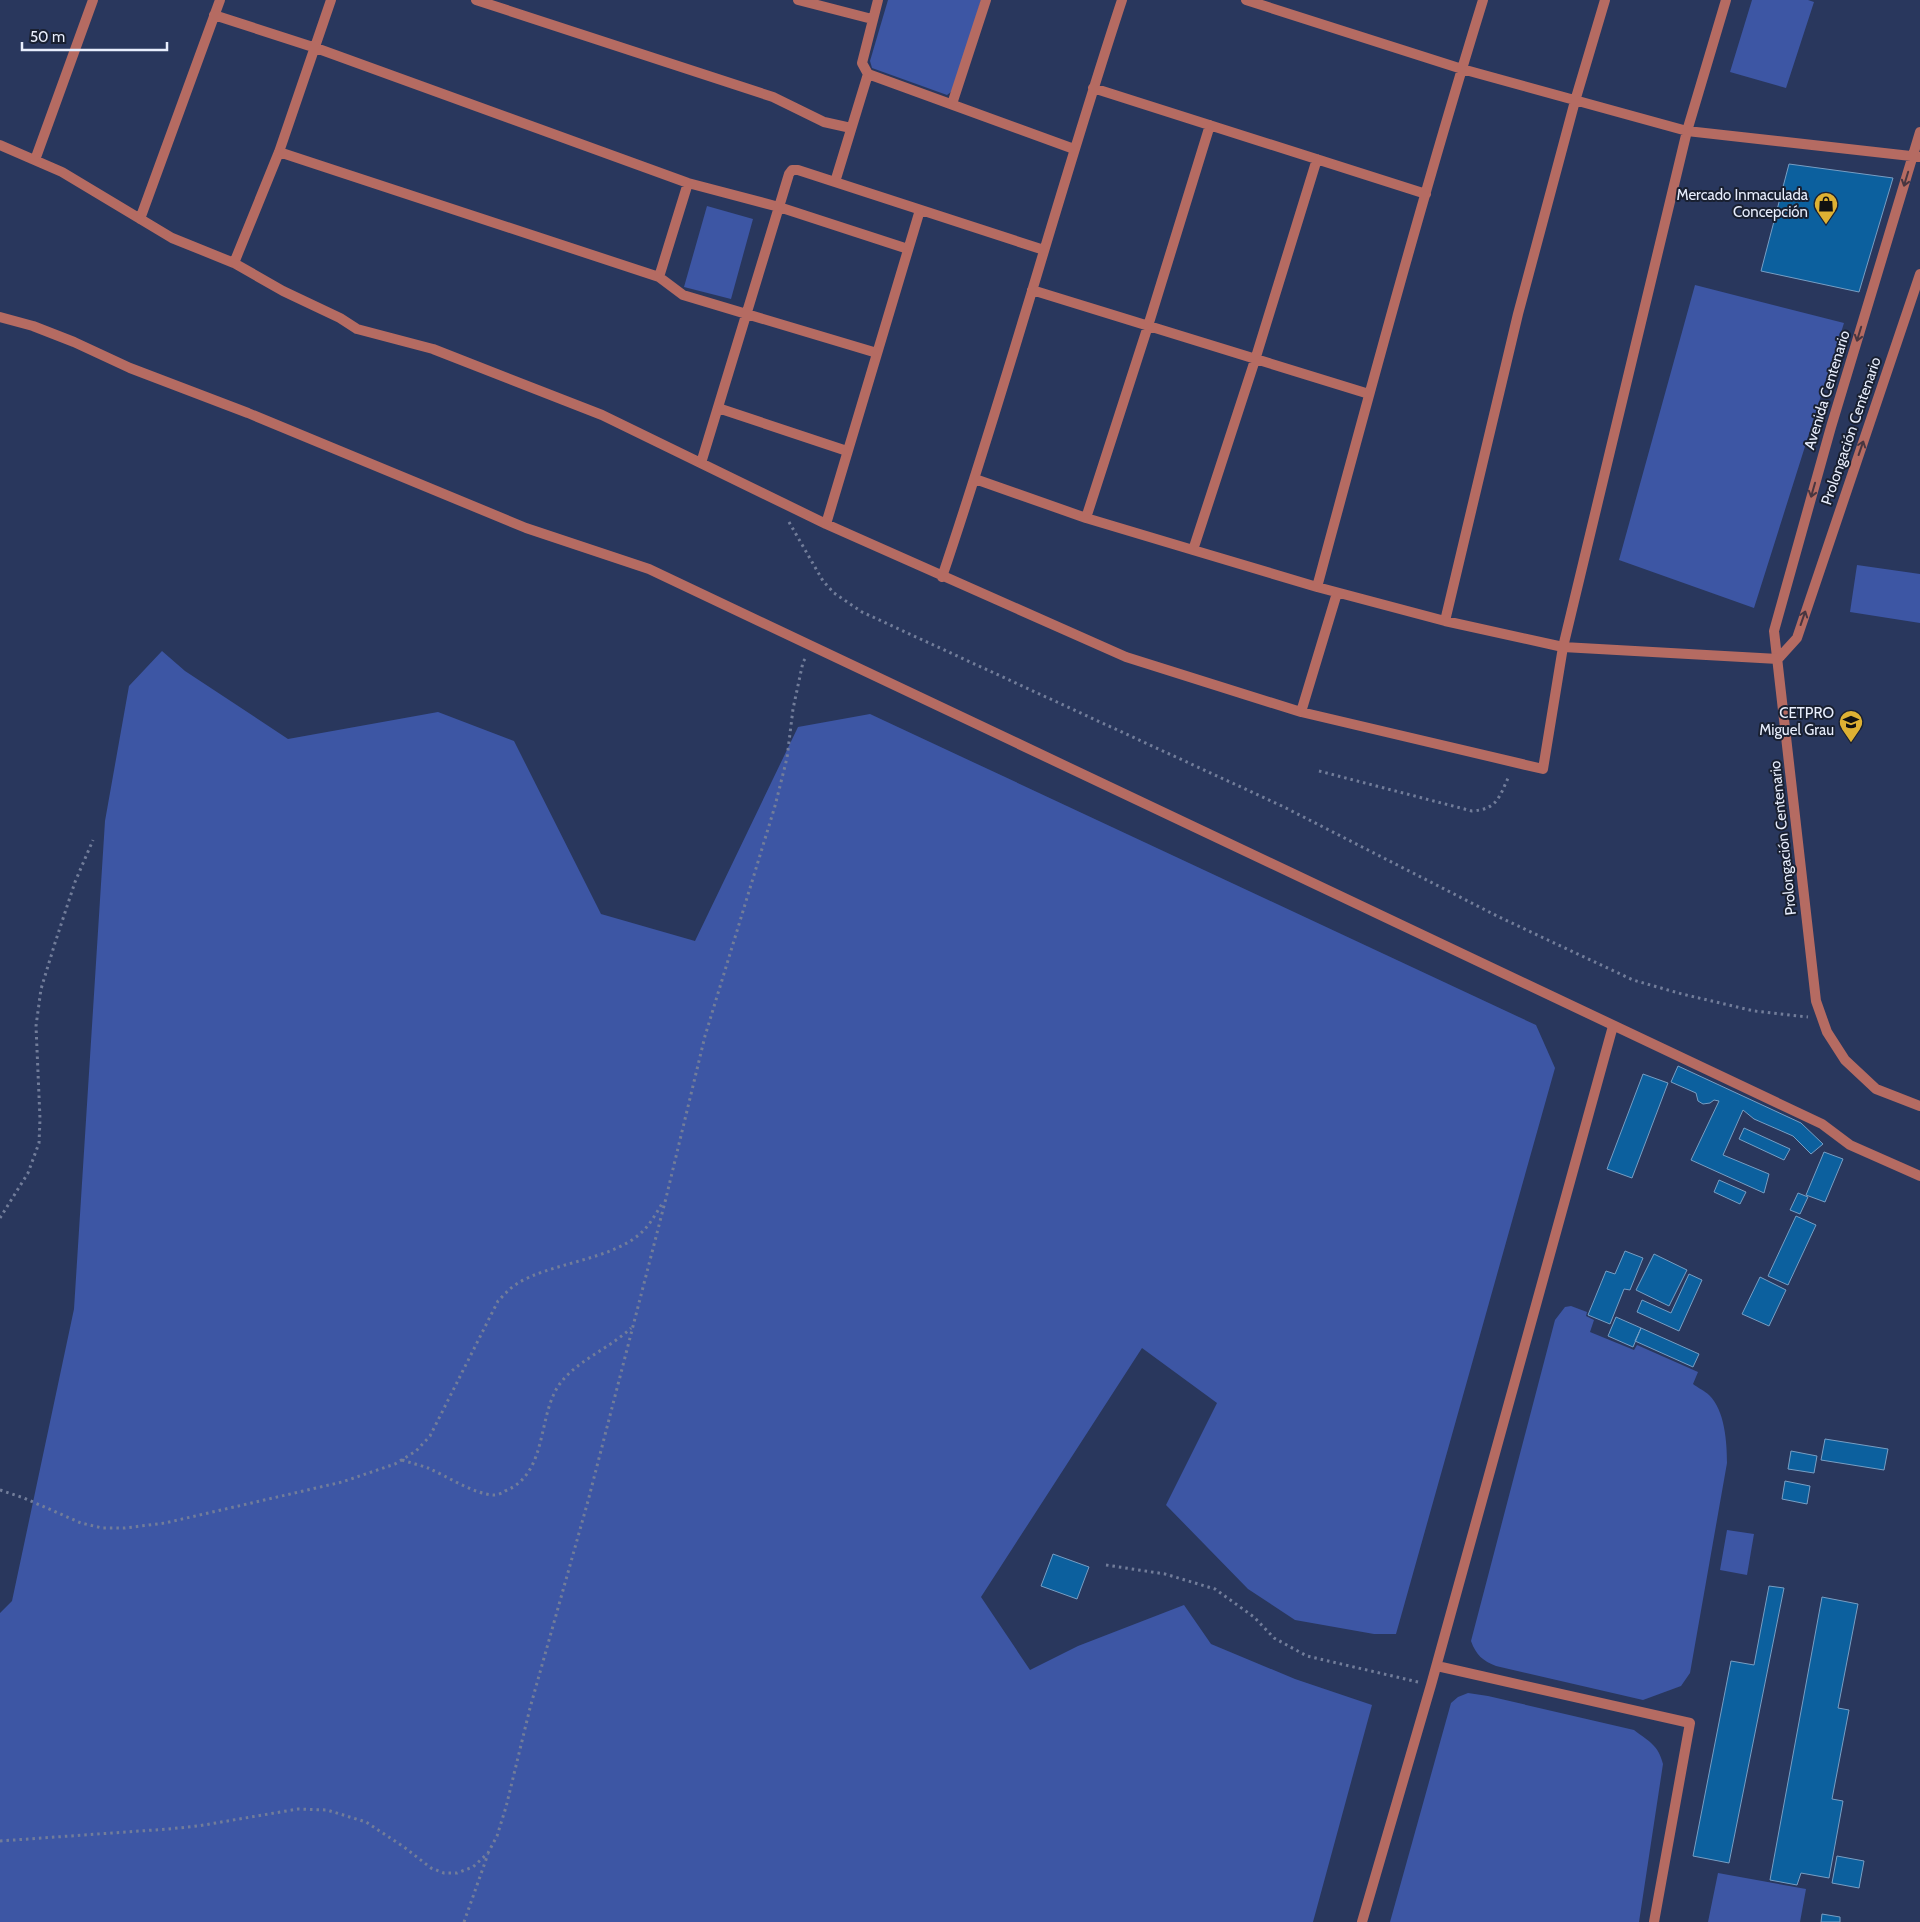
<svg xmlns="http://www.w3.org/2000/svg" width="1920" height="1922" viewBox="0 0 1920 1922" font-family="Cabin,sans-serif">
<style>
.green{fill:#3d56a4}
.building{fill:#0c609e;stroke:#779ec4}
.lines{fill:none;stroke-linecap:round;stroke-linejoin:round}
.path{stroke:#727d9a;stroke-width:3;stroke-dasharray:2.5 4;stroke-linecap:butt}
.service{stroke:#b56b62;stroke-width:10}
.minor{stroke:#b56b62;stroke-width:10}
.oneway{stroke:#483640}
.labels{text-anchor:middle;dominant-baseline:central;stroke-width:4;stroke-linejoin:round;paint-order:stroke}
.poi-label{font-size:15px;fill:#e8eefd;stroke:#192031;text-anchor:end}
.street-label{font-size:15px;fill:#e8eefd;stroke:#192031}
</style>
<rect width="100%" height="100%" fill="#29375d"/>
<path class="green" d="M888,0H981L955,89L947,95L872,68L870,61Z
M1752,0H1808L1814,2L1786,88L1730,72Z
M707,206L753,219L731,299L684,287Z
M1695,285L1844,323L1754,608L1619,560Z
M1857,565L1920,574V623L1850,612Z
M162,651L185,671L288,739L438,712L514,741L601,914L695,941L798,727L870,714L1536,1025L1555,1068L1396,1634H1374L1295,1620L1248,1589L1166,1505L1217,1403L1142,1348L981,1597L1030,1670L1078,1646L1184,1605L1211,1644L1295,1679L1372,1705L1313,1922H0V1613L12,1601L74,1309L105,821L129,686Z
M1571,1306L1587,1312L1586,1316L1594,1320L1590,1332L1634,1350L1637,1345L1698,1372L1693,1384C1698,1388 1705,1391 1709,1395C1725,1410 1727,1443 1727,1463L1690,1673L1681,1686L1643,1700L1496,1666C1483,1661 1476,1655 1471,1641L1555,1320L1565,1307Z
M1727,1530L1754,1534L1747,1575L1720,1570Z
M1468,1693L1488,1696L1634,1730C1650,1742 1658,1745 1663,1764L1639,1922H1390L1451,1703L1458,1697Z
M1718,1873L1806,1889L1800,1922H1708Z"/>
<path class="building" d="M1789,164L1893,178L1859,292L1761,271Z
M1678,1066L1801,1123L1823,1144L1811,1154L1793,1136L1754,1119L1743,1110L1723,1155L1769,1174L1764,1193L1691,1160L1719,1101L1714,1100L1710,1103L1703,1104L1698,1101L1696,1093L1671,1082Z
M1643,1074L1668,1083L1632,1178L1607,1169Z
M1744,1128L1790,1149L1784,1160L1739,1139Z
M1824,1152L1843,1159L1825,1202L1806,1195Z
M1719,1180L1746,1192L1740,1204L1714,1192Z
M1798,1193L1808,1197L1800,1214L1790,1210Z
M1796,1216L1816,1225L1788,1285L1768,1276Z
M1625,1251L1643,1258L1630,1290L1624,1289L1610,1324L1588,1315L1606,1271L1615,1274Z
M1654,1254L1687,1270L1669,1306L1636,1290Z
M1689,1274L1702,1280L1679,1331L1637,1312L1642,1300L1671,1313Z
M1760,1277L1786,1290L1769,1326L1742,1314Z
M1616,1317L1641,1328L1633,1347L1608,1336Z
M1641,1328L1699,1354L1693,1367L1635,1341Z
M1825,1439L1888,1449L1884,1470L1821,1460Z
M1791,1451L1817,1456L1814,1473L1788,1469Z
M1785,1481L1810,1486L1807,1504L1782,1499Z
M1053,1554L1089,1567L1077,1599L1041,1586Z
M1769,1586L1784,1588L1729,1863L1693,1856L1731,1661L1754,1665Z
M1822,1597L1858,1604L1838,1708L1849,1710L1832,1799L1843,1801L1829,1878L1801,1873L1797,1885L1770,1880Z
M1837,1856L1864,1861L1859,1888L1832,1883Z
M1822,1914L1840,1917V1922H1821Z"/>
<g class="lines">
<path class="path" d="M789,522L823,581L834,593L862,612L1282,806L1499,917L1633,980L1682,994L1754,1011L1808,1017
M1319,771L1472,811C1498,809 1499,797 1509,776
M0,1218L28,1173L39,1143L40,1119L36,1026L41,989L55,943L75,882L93,840
M402,1460C411,1463 420,1465 428,1468C447,1476 473,1494 494,1495C498,1495 502,1493 505,1491C550,1473 536,1412 562,1381C580,1359 610,1348 631,1328
M0,1490L24,1498L81,1523L102,1528H125L165,1523L342,1482L395,1464L416,1451L430,1436L498,1301C503,1296 508,1290 515,1285C549,1262 613,1261 643,1231C651,1223 657,1212 663,1202
M1106,1565L1165,1574L1215,1589L1254,1617L1274,1638L1307,1656L1418,1682
M0,1841L168,1829L198,1826L298,1809L327,1810L366,1822L404,1847L431,1868L444,1873H457L473,1867L488,1853L497,1836L506,1807L530,1708L588,1501L666,1198L705,1036L775,806L787,758L793,709L803,662L805,659
M464,1922L488,1854"/>
<path class="service" d="M0,317L33,326L74,342L130,368L248,413L526,528L649,569L1822,1124L1850,1145L1920,1176
M1437,1666L1690,1723L1654,1922
M1362,1922L1431,1685L1613,1026"/>
<path class="minor" d="M476,0L773,97L824,122L851,128
M798,0L872,19
M878,0L862,63L868,74L1074,149
M1246,0L1462,69L1687,131L1920,157
M214,15L316,48L688,183L779,207L908,249
M1093,88L1426,194
M952,104L986,0
M1920,132L1831,427L1774,631L1816,1001L1827,1032L1845,1060L1876,1089L1920,1106
M0,145L62,172L172,238L234,263L283,291L340,318L357,329L433,349L602,415L826,524L1126,657L1301,712L1543,769L1563,647L1687,131L1726,0
M279,152L659,277L683,295L877,353
M35,160L93,0
M835,182L868,74
M140,219L220,0
M234,263L279,152L331,0
M659,277L688,183
M1032,290L1369,394
M718,408L847,451
M701,463L789,174L792,170H798L1044,250
M975,479L1086,518L1193,550L1317,587L1445,621L1563,647L1778,659
M1086,518L1148,326L1210,125
M826,524L920,210
M1193,550L1255,360L1317,159
M942,577C1007,386 1059,191 1122,0
M1317,587C1370,391 1423,194 1483,0
M1445,621L1518,314L1575,101L1605,0
M1778,659L1797,638L1920,274
M1301,712L1337,593"/>
</g>
<defs><path id="oneway-shaft" d="M-6 0H5M1.5-3L5.5 0L1.5 3" fill="none" stroke-width="1.6" stroke-linecap="round" stroke-linejoin="round" transform="scale(1.25)"/></defs>
<g class="oneway">
<use href="#oneway-shaft" transform="translate(1906 179) rotate(107)"/>
<use href="#oneway-shaft" transform="translate(1859 334) rotate(107)"/>
<use href="#oneway-shaft" transform="translate(1861 448) rotate(-71)"/>
<use href="#oneway-shaft" transform="translate(1813 490) rotate(106)"/>
<use href="#oneway-shaft" transform="translate(1803 618) rotate(-71)"/>
</g>
<defs>
<g id="shop-pin" transform="scale(1.25)"><path d="M0 17L-7.5 6A9.5 9.5 0 1 1 7.5 6Z" fill="#deb133" stroke="#192031"/><path d="M-5-2.5h2.3a2.7 3.5 0 0 1 5.4 0H5L5.5 6h-11ZM-1.5-2.5h3a1.5 2.3 0 0 0-3 0Z" fill="#111"/></g>
<g id="university-pin" transform="scale(1.25)"><path d="M0 17L-7.5 6A9.5 9.5 0 1 1 7.5 6Z" fill="#deb133" stroke="#192031"/><path d="M0-5L7-2L0 1L-7-2ZM-4 1L0 2.5L4 1V4Q0 6-4 4Z" fill="#111"/></g>
</defs>
<g fill-rule="evenodd">
<use href="#shop-pin" x="1826" y="204"/>
<use href="#university-pin" x="1851" y="722"/>
</g>
<g class="labels">
<g class="poi-label">
<text x="1808" y="195">Mercado Inmaculada<tspan x="1808" dy="17">Concepción</tspan></text>
<text x="1834" y="713">CETPRO<tspan x="1834" dy="17">Miguel Grau</tspan></text>
</g>
<g class="street-label">
<text transform="translate(1827 390) rotate(-73)">Avenida Centenario</text>
<text transform="translate(1851 431) rotate(-71)">Prolongación Centenario</text>
<text transform="translate(1783 838) rotate(-96)">Prolongación Centenario</text>
</g>
</g>
<path d="M22 42v8h145v-8" fill="none" stroke="#e8eefd" stroke-width="2.5"/>
<text x="30" y="42" font-size="15" fill="#e8eefd" stroke="#192031" stroke-width="4" paint-order="stroke">50 m</text>
</svg>
